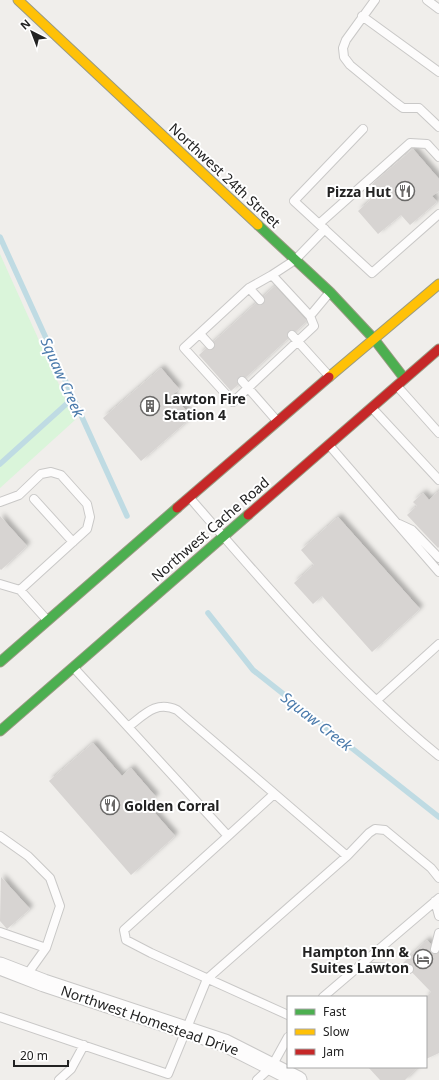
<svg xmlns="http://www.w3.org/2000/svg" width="439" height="1080" viewBox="0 0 439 1080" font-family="'Noto Sans',sans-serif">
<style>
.park{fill:#daf5da}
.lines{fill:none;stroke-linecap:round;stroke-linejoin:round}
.stream{stroke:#bfdbe3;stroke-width:5.5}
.building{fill:#d7d4d2;filter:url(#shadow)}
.lane-casing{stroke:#c9c8c7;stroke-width:10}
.street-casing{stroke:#c9c8c7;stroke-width:19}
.fast-casing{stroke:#999a82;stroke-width:11}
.slow-casing{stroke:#999a82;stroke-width:11}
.jam-casing{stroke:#999a82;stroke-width:11}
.lane{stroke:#fdfcfc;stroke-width:8}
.street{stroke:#fdfcfc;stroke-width:17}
.fast{stroke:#4caf50;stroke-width:9}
.slow{stroke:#ffc107;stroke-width:9}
.jam{stroke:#c62828;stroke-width:9}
.labels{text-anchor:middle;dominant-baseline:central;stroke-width:4;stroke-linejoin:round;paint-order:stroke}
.street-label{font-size:14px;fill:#222;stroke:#fff}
.poi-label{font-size:14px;font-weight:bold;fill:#222;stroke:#fff;text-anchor:end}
.water-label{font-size:15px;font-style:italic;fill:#4a7aab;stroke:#fff}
</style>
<defs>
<filter id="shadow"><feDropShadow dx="3.5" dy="-3.5" stdDeviation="2" flood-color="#0004"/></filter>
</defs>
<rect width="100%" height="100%" fill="#f0eeeb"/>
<path class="park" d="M0,254L75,420L0,488Z"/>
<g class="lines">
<path class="stream" d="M0,237L127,516
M0,464L73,398
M208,613L253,670L439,817"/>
</g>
<path class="building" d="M413,149L439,179V191L432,196L437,202L410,225L401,215L378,234L358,211L380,192L372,184Z
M275,286L307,321L231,391L199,355Z
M161,368L179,389L172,395L192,417L141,461L103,418Z
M439,491V547L438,548L407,515L417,506L413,502L423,493L429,500Z
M0,516L27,546L1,570L0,569Z
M338,517L420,609L372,652L322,596L313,604L294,583L314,565L301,550Z
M93,743L122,776L131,768L156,797L147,804L175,836L131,875L49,781Z
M1,877L30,909L7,929L0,921Z
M427,940L439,953V1053L426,1059V997L431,992L403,963Z
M368,1067H418L405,1080H380Z"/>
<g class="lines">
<g class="lane-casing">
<path id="lane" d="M375,0L346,40L343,48L344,57L350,65L395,102L403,108H419L439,127
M427,0L439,9
M362,16L439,72
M363,129L294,201L372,273L439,214
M319,224L410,143L427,144L439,157
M272,275L295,260L325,229
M249,288L272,275L310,316L314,326L233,402L184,348L249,288L260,300
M310,316L330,292
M200,334L210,345
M292,335L329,376
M242,381L277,421
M397,386L439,433
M373,409L439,480
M329,445L439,572
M190,498C268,588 346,680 439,756
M34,499L73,542
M0,502L19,495L41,474L51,472L61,475L87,504L90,517L87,529L20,590
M399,524L412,530L439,558
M0,584L20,590L47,620
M74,668L228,836L124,930L126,940L151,953L288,1015
M377,700L439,644
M128,727C144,715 156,700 177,710L347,856L369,833L375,829L385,830L431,868L439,878
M0,836L28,856L50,878L60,906L46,948L26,976
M228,836L274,794
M435,901L439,916
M0,932L46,948
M435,949L439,933
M359,966L409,969
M323,997L439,898
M0,1017L168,1074L207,979L347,856
M59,1080L71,1069L84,1045
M257,1080L272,1066L288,1037"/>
</g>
<g class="street-casing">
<path id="street" d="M0,966L44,983L225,1043L298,1080"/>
</g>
<g class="fast-casing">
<path id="fast" d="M258,225L330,292L374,339L404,378
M0,662L177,508
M0,731L248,515"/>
</g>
<g class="slow-casing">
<path id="slow" d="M18,0L258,225
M329,377L439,284"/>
</g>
<g class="jam-casing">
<path id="jam" d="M177,508L329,377
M248,515L439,349"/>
</g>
<use href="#lane" class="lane"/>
<use href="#street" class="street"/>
<use href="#fast" class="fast"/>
<use href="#slow" class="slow"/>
<use href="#jam" class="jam"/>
</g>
<defs>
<g id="restaurant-ring" transform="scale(1)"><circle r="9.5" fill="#fff" stroke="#6a6968" stroke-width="1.5"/><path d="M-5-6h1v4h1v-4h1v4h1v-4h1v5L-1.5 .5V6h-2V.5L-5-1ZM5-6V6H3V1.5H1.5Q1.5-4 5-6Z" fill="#6a6968"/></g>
<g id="building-ring" transform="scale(1)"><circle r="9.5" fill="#fff" stroke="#6a6968" stroke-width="1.5"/><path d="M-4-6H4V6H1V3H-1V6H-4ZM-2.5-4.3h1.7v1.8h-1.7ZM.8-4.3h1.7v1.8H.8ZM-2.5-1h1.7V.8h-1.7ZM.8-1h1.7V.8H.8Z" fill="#6a6968"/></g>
<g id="hotel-ring" transform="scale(1)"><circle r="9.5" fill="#fff" stroke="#6a6968" stroke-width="1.5"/><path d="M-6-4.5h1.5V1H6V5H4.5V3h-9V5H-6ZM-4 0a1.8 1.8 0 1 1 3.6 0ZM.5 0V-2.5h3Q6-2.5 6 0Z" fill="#6a6968"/></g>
</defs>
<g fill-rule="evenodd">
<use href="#restaurant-ring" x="405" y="191"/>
<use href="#building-ring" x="150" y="406"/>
<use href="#restaurant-ring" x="110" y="805"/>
<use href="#hotel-ring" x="423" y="959"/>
</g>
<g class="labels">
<g class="street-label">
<text transform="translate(225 175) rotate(43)">Northwest 24th Street</text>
<text transform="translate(210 529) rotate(-41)">Northwest Cache Road</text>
<text transform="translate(150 1020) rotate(19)">Northwest Homestead Drive</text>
</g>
<g class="poi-label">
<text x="391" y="191">Pizza Hut</text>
<text x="164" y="398" text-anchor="start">Lawton Fire<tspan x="164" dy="16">Station 4</tspan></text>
<text x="124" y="805" text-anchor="start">Golden Corral</text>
<text x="409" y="951">Hampton Inn &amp;<tspan x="409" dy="16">Suites Lawton</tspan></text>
</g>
<g class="water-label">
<text transform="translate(63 377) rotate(66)">Squaw Creek</text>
<text transform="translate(317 721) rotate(38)">Squaw Creek</text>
</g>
</g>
<rect x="287" y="996" width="140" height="72" fill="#ffffff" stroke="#a7a7a7"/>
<rect x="295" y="1009" width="20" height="6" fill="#4caf50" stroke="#a7a7a7"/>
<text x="323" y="1016" font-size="12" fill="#222222">Fast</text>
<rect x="295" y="1029" width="20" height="6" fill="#ffc107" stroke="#a7a7a7"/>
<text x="323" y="1036" font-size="12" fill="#222222">Slow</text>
<rect x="295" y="1049" width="20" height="6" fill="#c62828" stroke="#a7a7a7"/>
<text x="323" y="1056" font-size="12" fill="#222222">Jam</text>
<g transform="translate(32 32) rotate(318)" stroke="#ffffff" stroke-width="3" paint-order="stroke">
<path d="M0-3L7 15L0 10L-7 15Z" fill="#222222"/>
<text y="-6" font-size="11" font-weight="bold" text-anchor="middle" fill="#222222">N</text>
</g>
<path d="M14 1060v6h54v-6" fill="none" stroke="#222222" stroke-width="2"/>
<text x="20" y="1060" font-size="12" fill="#222222" stroke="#ffffff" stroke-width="3" paint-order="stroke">20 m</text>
</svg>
